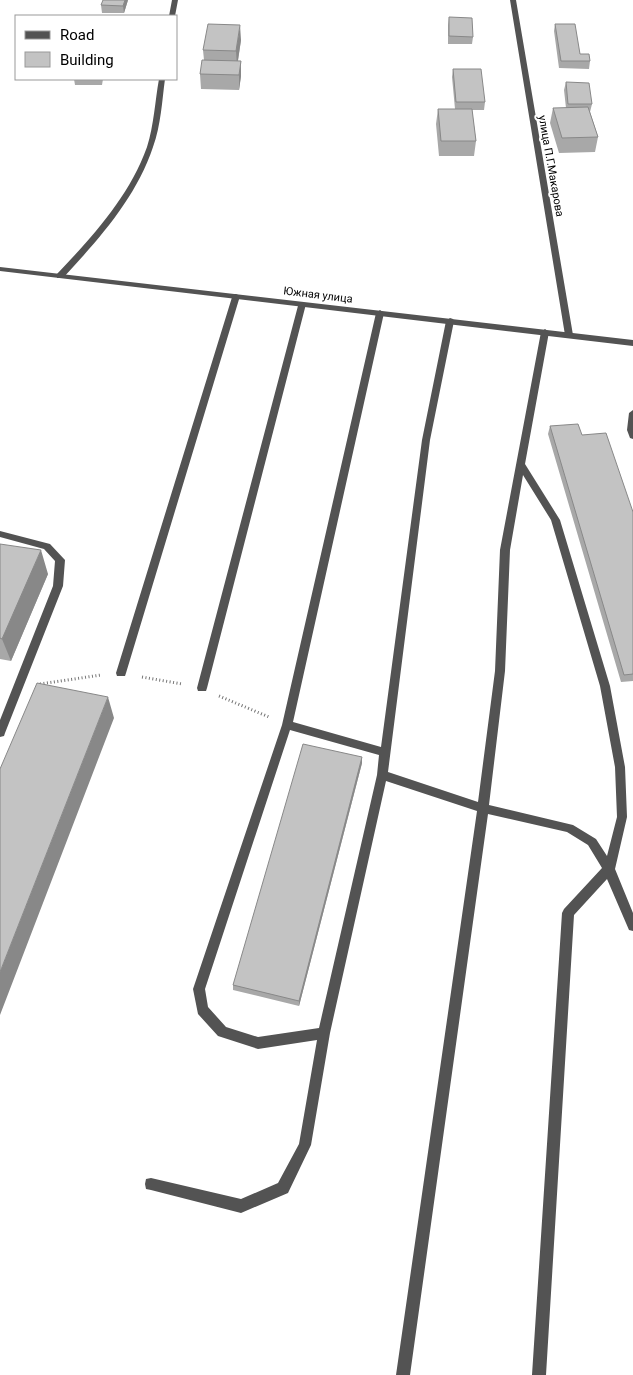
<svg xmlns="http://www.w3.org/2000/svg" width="633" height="1375" viewBox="0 0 633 1375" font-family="Roboto,sans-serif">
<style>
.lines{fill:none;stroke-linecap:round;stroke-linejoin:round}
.path{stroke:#757575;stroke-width:3;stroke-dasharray:1 2.5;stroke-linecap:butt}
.service{fill:#535353;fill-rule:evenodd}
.minor{fill:#535353;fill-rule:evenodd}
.tertiary{fill:#535353;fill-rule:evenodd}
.wall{fill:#a8a8a8}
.shaded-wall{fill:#888}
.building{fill:#c3c3c3;stroke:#888}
.labels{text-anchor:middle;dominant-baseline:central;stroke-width:4;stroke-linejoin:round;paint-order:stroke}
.far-street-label{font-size:11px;fill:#000;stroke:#fff}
</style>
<rect width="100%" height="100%" fill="#fff"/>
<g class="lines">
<path class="path" d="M142,677L182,684
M40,684L101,675
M219,696L269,717"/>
<path class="service" d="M233,294H236L240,296L126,673L125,676H117L116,673Z
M299,302H302L306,304L207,688L206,691H198L197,688Z
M380,310L384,313L293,722L381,747L422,440L446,321L450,318L453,319L454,321L430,440L388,772L478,802L495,671L500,550L541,332L545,329L549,332L525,464L560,520L610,686L625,767L627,817L615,869L633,913V931L629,930L607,879L574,915L546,1375H532L562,913L564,909L602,868L588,845L567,832L488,814L410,1375H396L477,811L386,781L330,1033L311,1145L288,1193L241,1213L151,1190L146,1189L145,1184L146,1179L151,1178L241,1199L278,1183L299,1144L317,1040L258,1049L218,1036L198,1014L193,989L282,725L376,313ZM523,475L551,520L600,686L615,767L617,817L607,856L596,839L573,825L489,805L505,671L510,550ZM290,730L379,755L377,775L319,1028L258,1037L226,1027L208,1007L205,989Z
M633,410V439L630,438L627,430L629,413Z
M0,531L50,544L65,560L63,586L5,733L4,736L0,737V720L53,586L55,561L44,549L0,537Z"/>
<path class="minor" d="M172,0H178L175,16H169Z
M510,0H516L573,335L569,338L565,335Z
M159,79H165C162,101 161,125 153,147C136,198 99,239 63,278H57V274C93,236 129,197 147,147C154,125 155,101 159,79Z"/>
<path class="tertiary" d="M0,267L633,340V346L0,271Z"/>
</g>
<path class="wall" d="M128,0L124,13H102L101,5Z
M449,17L473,37L472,44H448V25Z
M555,24L580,54L590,61L589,69L559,68L554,31Z
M241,40L238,61H241V76L239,90L201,89L200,74L204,60L203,50Z
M453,69L485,102L484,110H472L476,141L474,156H439L436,124L438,109H455L452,77Z
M74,79H103L102,85H75Z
M566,82L592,104L590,112L598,137L595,152L559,153L550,123L553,108H566L564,90Z
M550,426L582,435L633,512V681L621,682L548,434Z
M0,544L48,574L11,661L0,659Z
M362,757V763L299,1006L233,990V985Z"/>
<path class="shaded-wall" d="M125,0H128L124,13L123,6Z
M240,25L241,40L237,66L236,51Z
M241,61V76L239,90V75Z
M41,550L48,574L11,661L2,639Z
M108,697L114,718L0,1015V972Z
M362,757V763L299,1006V1001Z"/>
<path class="building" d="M103,0H125L123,6L101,5Z
M449,17L472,18L473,37L449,36Z
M208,24L240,25L236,51L203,50Z
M555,24H575L580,54H589L590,61H561Z
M202,60L241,61L239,75L200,74Z
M453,69H481L485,102H456Z
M566,82L589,83L592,104H568Z
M588,107L598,137L562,138L553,108Z
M438,109H472L476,141H441Z
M578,424L582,435L606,433L633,512V674L624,675L550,426Z
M0,544L41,550L2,639L0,638Z
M37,683L108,697L0,972V769Z
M303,744L362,757L299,1001L233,985Z"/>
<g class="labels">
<g class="far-street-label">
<text transform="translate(551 166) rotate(80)">улица П.Г.Макарова</text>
<text transform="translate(318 295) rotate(7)">Южная улица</text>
</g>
</g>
<rect x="15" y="15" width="162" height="65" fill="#ffffff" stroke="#999999"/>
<rect x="25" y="31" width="25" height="8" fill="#535353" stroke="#999999"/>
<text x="60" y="40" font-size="15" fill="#000000">Road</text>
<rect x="25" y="52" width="25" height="15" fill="#c3c3c3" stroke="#999999"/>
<text x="60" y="65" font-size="15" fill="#000000">Building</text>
</svg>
